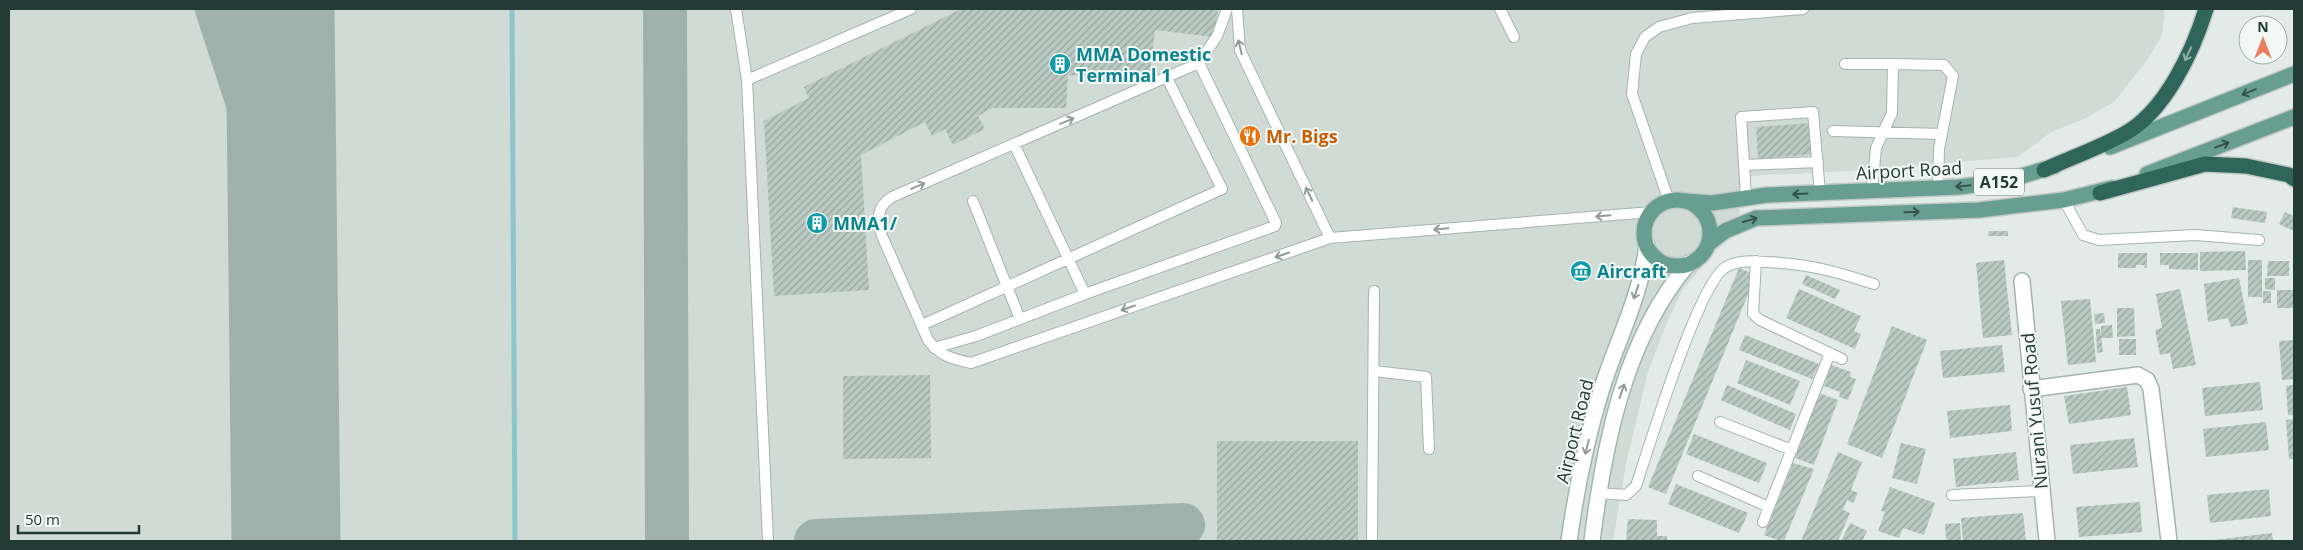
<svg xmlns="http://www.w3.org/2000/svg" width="2303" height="550" viewBox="0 0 2303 550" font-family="'Open Sans',sans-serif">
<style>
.built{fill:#d0dbd6}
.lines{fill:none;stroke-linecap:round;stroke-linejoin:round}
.stream{stroke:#8cc5cd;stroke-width:5}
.taxiway{stroke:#a0b1ab;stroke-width:44}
.runway{stroke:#a0b1ab;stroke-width:109}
.building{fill:url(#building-hatch)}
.lane-casing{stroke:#a5b3ae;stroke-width:12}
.street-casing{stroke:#a5b3ae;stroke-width:18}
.secondary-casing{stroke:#a1b6ae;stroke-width:18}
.primary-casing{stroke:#c1c8c6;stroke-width:18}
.highway-casing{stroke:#c1c8c6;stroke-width:18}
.lane{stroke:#fff;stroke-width:10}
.street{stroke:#fff;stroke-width:15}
.secondary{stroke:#fff;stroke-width:15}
.primary{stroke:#689e8f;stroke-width:15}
.highway{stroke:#306659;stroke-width:15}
.oneway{stroke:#919d9a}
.oneway2{stroke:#91afa7}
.oneway3{stroke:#34544b}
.labels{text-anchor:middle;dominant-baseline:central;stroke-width:4;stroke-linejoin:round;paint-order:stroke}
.shield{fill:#f2f8f5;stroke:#61746e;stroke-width:1}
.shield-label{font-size:16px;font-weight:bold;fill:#233b34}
.culture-label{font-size:18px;font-weight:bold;fill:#0d838f;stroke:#f2f8f5;text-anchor:start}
.food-label{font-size:18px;font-weight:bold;fill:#c56008;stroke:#f2f8f5;text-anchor:start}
.street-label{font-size:18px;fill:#233b34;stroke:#f2f8f5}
</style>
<defs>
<pattern id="building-hatch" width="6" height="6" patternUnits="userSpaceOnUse" patternTransform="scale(1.25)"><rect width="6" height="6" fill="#bac9c2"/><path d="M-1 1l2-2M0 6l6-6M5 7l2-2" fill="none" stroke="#97a49e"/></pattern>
</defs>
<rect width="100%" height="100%" fill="#e2ebe7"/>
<path class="built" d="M9,9H2165L2162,35L2148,59L2114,102L2084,119L2051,132L2018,157L1849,171L1746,176L1735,235L1717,249L1683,289L1668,320L1648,372L1626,464L1613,541H9Z"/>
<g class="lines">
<path class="stream" d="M512,9L515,541"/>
<path class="taxiway" d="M217,9L256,128L283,229
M665,9L667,541
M816,541L1183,525"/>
<path class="runway" d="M280,9L286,541"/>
</g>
<path class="building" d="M961,9H1218L1214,37L1155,30L1150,71L1134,79L1068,75L1066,108H992L978,116L985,129L953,145L945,129L932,136L925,122L861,155L869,290L774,296L764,121L809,98L804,87Z
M1812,123L1814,154L1758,159L1756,127Z
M2233,207L2267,212L2265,223L2231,218Z
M2285,212L2294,216V231L2279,224Z
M1989,231H2008V236H1988Z
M2245,251L2246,270L2200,271V252Z
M2118,253H2147V268H2144V265H2136V268H2118Z
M2160,253H2198V270L2169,269V265H2160Z
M2004,260L2012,335L1983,338L1976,263Z
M2248,260H2262V297H2248Z
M2268,261H2289V276H2267Z
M1739,268L1756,275L1666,494L1648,487Z
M1806,275L1840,290L1835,299L1802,284Z
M2239,278L2248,324L2231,327L2228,318L2208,322L2204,284Z
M2265,278H2275V290L2265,289Z
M1799,289L1861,316L1854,331L1861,334L1855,349L1786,318Z
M2180,289L2196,365L2173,369L2170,353L2160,355L2155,330L2162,328L2156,294Z
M2277,290H2293V308H2277Z
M2263,291H2271V303H2263Z
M2090,299L2096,362L2068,365L2061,301Z
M2117,308H2134L2135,336L2117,337Z
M2104,313L2105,323L2095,324L2094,314Z
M2112,325L2113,338H2101V326Z
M1892,326L1927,340L1882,458L1847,444Z
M2096,329H2100L2103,352L2097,353Z
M1745,335L1819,364L1812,379L1739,350Z
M2119,339H2136V355H2119Z
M2294,340V379L2282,380L2279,341Z
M2002,345L2005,372L1943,378L1940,351Z
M1746,360L1800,381L1790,405L1737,383Z
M1831,365L1851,372L1850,377L1856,379L1848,400L1839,397L1840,392L1824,386Z
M930,375L931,458L843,459V376Z
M2260,382L2263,410L2205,416L2202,388Z
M1727,385L1796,414L1790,430L1721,400Z
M2294,385V415H2288L2286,386Z
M2127,387L2131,415L2069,424L2064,396Z
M1819,393L1838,400L1814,465L1795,458Z
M2010,405L2012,431L1950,438L1947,411Z
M2294,419V459H2289L2286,420Z
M2266,422L2269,450L2206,457L2203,429Z
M1694,434L1767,463L1759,483L1686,454Z
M2134,438L2138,467L2073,474L2070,445Z
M1217,441H1358V541H1217Z
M1901,443L1926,449L1917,484L1892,478Z
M1838,452L1862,462L1851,490L1858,493L1853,503L1847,500L1843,510L1850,513L1838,541H1801Z
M2016,452L2019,480L1956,487L1953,459Z
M1793,463L1814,469L1784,541H1781L1764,535Z
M1676,484L1748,513L1739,533L1668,504Z
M1890,487L1935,503L1924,535L1903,528L1899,538L1878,531L1885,512L1881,511Z
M2269,489L2271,516L2210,523L2207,495Z
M2140,502L2142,532L2079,537L2076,507Z
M2023,513L2026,541H1963L1961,518Z
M1628,519L1657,520V536H1667V541H1626Z
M1850,523L1867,531L1862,541H1841Z
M1960,523L1961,541H1946L1945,524Z
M2272,533L2273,541H2214V540Z"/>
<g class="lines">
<g class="lane-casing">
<path id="lane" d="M736,9L747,80L768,541
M1227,9L1217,36L1199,63L892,197C876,207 877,219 882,236L928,340C940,356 952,359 971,363L1330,238L1652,212
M1237,9L1240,50L1330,238
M1500,9L1514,37
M1845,64H1893L1892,113L1876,148L1872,191
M1893,64L1944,65L1953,76L1939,149L1938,188
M747,80L911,9
M1833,131L1942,134
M1014,144L1085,294
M1744,165L1818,162
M1746,197L1741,117L1813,112L1820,193
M2064,200L2083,235L2099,240L2195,235L2259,240
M973,201L1020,319
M1669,201L1632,94L1636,54L1645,37L1659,27L1692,18L1803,9
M1756,261L1753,314L1760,320L1842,359
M922,325L1222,189L1167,78
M934,348L976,336L1085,294L1275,226L1276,223L1199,63
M1374,371L1426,377L1429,449
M1720,422L1792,450
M1698,476L1769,507
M1598,493L1626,495L1636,486C1648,450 1699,281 1726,267C1738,260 1753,261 1767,262C1809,264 1834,271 1874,284
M1952,495L2041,491
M1763,522L1830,353
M1372,541L1374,291"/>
</g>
<g class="street-casing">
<path id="street" d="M2022,281L2047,541
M2031,389L2138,375L2147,380L2151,389L2169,541"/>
</g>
<g class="secondary-casing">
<path id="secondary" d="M1569,541C1576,491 1586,440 1601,391C1616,343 1641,296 1647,245
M1592,541C1604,445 1624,339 1689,263"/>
</g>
<g class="primary-casing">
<path id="primary" d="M2110,147L2294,74
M2147,174L2294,117
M1644 233a33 33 0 1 1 66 0a33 33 0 1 1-66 0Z
M1686,201L1712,203L1767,195L1959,187L2005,181L2055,166
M1708,244L1725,231L1756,218L1979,210L2064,200L2112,188"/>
</g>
<g class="highway-casing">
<path id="highway" d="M2044,170C2070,158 2099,148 2124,134C2165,112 2193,51 2206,9
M2100,193L2205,164L2246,166L2289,175L2294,179"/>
</g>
<use href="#lane" class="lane"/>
<use href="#street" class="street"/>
<use href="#secondary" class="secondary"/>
<use href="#primary" class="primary"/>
<use href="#highway" class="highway"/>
</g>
<defs><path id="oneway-shaft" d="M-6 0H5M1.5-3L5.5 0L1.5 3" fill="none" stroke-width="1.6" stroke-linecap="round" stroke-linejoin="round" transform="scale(1.25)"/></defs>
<g class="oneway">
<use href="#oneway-shaft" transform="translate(1240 47) rotate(-104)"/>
<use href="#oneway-shaft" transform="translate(1067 121) rotate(-23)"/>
<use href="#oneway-shaft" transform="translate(918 186) rotate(-23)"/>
<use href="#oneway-shaft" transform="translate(1309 194) rotate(-116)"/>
<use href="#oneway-shaft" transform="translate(1603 216) rotate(175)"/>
<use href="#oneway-shaft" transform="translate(1441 229) rotate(175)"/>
<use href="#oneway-shaft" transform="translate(1282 255) rotate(161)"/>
<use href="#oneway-shaft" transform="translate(1636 292) rotate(109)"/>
<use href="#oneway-shaft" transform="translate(1128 308) rotate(161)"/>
<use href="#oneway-shaft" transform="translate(1622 391) rotate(-71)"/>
<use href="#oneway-shaft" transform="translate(1587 447) rotate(104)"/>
</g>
<use class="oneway2" href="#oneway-shaft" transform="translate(2188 54) rotate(115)"/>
<g class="oneway3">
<use href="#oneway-shaft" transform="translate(2249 92) rotate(158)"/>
<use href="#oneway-shaft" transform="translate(2222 145) rotate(-21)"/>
<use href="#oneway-shaft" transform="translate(1963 186) rotate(174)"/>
<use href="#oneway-shaft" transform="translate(1800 194) rotate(177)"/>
<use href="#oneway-shaft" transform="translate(1912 212) rotate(-2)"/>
<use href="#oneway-shaft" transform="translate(1750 220) rotate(-15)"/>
</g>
<defs>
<g id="building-disc" transform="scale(1.125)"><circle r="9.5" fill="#0f9aa8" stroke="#f2f8f5"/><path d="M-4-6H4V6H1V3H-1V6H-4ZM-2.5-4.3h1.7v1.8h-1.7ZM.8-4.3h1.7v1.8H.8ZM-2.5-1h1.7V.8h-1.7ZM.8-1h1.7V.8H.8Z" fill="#fff"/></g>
<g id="restaurant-disc" transform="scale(1.125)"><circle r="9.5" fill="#e8710a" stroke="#f2f8f5"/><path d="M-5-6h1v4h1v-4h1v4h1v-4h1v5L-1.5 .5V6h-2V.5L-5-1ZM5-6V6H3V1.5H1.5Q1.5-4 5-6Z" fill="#fff"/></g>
<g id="museum-disc" transform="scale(1.125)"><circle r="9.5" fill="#0f9aa8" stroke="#f2f8f5"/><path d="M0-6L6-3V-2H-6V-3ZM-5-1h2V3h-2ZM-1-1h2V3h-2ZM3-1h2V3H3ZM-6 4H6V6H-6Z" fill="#fff"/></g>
</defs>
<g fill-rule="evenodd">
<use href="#building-disc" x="1060" y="64"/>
<use href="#restaurant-disc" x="1250" y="136"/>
<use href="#building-disc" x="817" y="223"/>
<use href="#museum-disc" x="1581" y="271"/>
</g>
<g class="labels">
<rect class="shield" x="1974" y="168.5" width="50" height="27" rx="4"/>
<g class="shield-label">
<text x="1999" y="182">A152</text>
</g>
<g class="culture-label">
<text x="1076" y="54">MMA Domestic<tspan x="1076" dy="21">Terminal 1</tspan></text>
<text x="833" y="223">MMA1/</text>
<text x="1597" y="271">Aircraft</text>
</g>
<g class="food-label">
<text x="1266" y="136">Mr. Bigs</text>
</g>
<g class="street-label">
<text transform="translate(1909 170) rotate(-3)">Airport Road</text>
<text transform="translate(2034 411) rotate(-95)">Nurani Yusuf Road</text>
<text transform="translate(1574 431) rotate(-76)">Airport Road</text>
</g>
</g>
<rect width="2303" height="550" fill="none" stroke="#233b34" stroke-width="20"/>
<g transform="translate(2263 40)"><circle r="24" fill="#f2f8f5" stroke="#9faca8"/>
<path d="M0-4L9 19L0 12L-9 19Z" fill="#ea7e60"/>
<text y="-8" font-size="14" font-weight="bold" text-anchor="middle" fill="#233b34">N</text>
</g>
<path d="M18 525v8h121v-8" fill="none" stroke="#233b34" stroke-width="2.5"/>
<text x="25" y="525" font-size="15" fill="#233b34" stroke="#f2f8f5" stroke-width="4" paint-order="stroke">50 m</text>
</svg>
